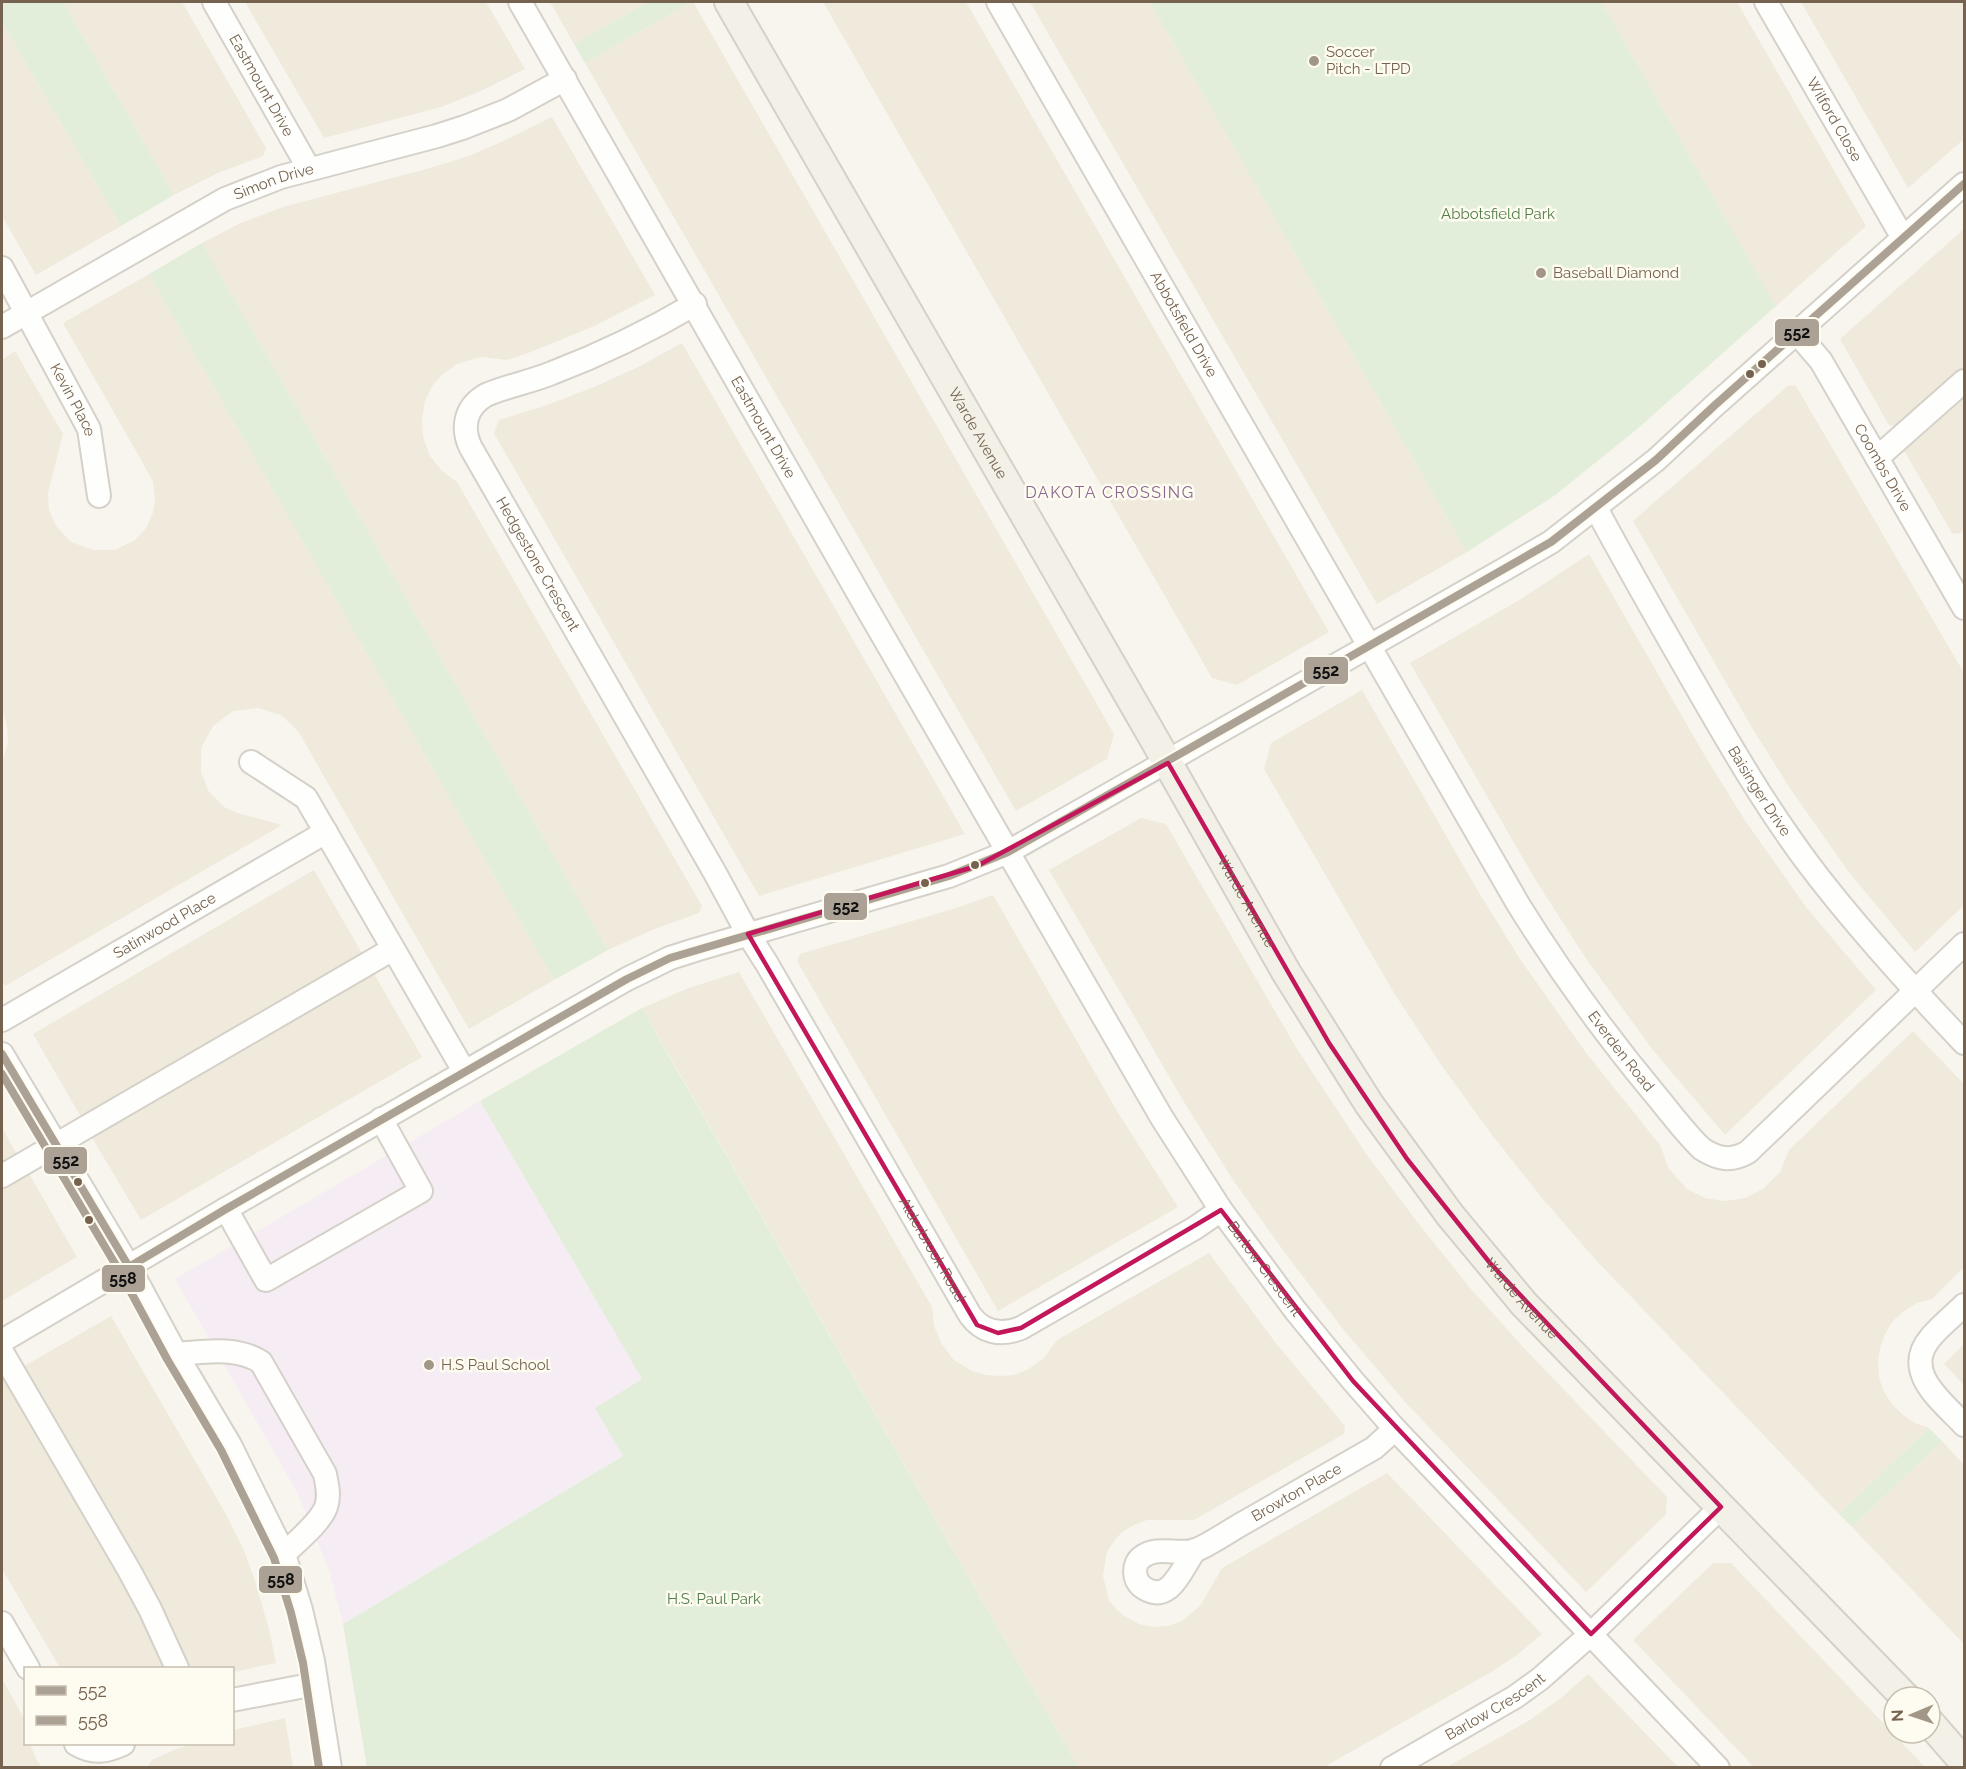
<svg xmlns="http://www.w3.org/2000/svg" width="1966" height="1769" viewBox="0 0 1966 1769" font-family="Raleway,sans-serif">
<style>
.residential{fill:#efeadc}
.education{fill:#f6edf4}
.green{fill:#e2eeda}
.lines{fill:none;stroke-linecap:round;stroke-linejoin:round}
.minor-casing{stroke:#d5d1c9;stroke-width:26}
.major-casing{stroke:#d5d0c8;stroke-width:32}
.minor{stroke:#fefefc;stroke-width:22}
.major{stroke:#f2f0e7;stroke-width:28}
.bus-1-casing{stroke:#fefbf0;stroke-width:12}
.bus-2-casing{stroke:#fefbf0;stroke-width:12}
.bus-1{stroke:#aca195;stroke-width:8}
.bus-2{stroke:#aca195;stroke-width:8}
.marked{fill:none;stroke:#c2185b;stroke-width:4.5;stroke-linejoin:round}
.poi-dot{fill:#a29687;stroke:#fefbf0;stroke-width:2}
.bus-dot{fill:#75634f;stroke:#fefbf0;stroke-width:2}
.labels{text-anchor:middle;dominant-baseline:central;stroke-width:5;stroke-linejoin:round;paint-order:stroke}
.poi-label{font-size:15px;fill:#75634f;stroke:#fefbf0;text-anchor:start}
.street-label{font-size:15px;fill:#75634f;stroke:#fefbf0}
.park-label{font-size:15px;fill:#517f4a;stroke:#fefbf0}
.neighbourhood-label{font-size:16px;letter-spacing:1.5px;fill:#8a6690;stroke:#fefbf0}
.line-badge{stroke:#fefbf0;stroke-width:2}
.pale-badge-label{font-size:16px;text-anchor:middle;font-weight:bold;fill:#111}
</style>
<rect width="100%" height="100%" fill="#f7f5ee"/>
<path class="residential" d="M63,2H182L266,148L263,156L218,173L174,195Z
M245,2H486L525,69L481,91L441,107L324,138Z
M550,2H648L574,44Z
M691,2H693L1114,734L1107,759L1016,811L585,63Z
M823,2H966L1329,632L1237,685L1212,678Z
M1030,2H1150L1467,552L1377,604Z
M1601,2H1737L1866,226L1776,306Z
M1801,2H1964V139L1908,188Z
M2,22L121,226L36,275L2,216Z
M552,117L655,295L594,326L531,352L507,360L481,357L457,364L443,374L432,386L425,401L422,418L423,437L430,456L442,471L457,482L702,906L699,913L652,930L608,950L202,243L241,223L283,207L430,168L469,156L510,138Z
M1964,229V366L1897,426L1889,425L1840,339Z
M149,274L554,980L469,1029L298,731L281,715L258,708L233,711L213,726L201,748V772L209,792L224,807L237,813L282,825L5,986L2,981V761L8,743L7,725L2,709V360L15,351L63,434L48,493L49,510L56,526L71,542L93,550H115L135,540L146,528L153,513L155,497L153,481L63,323Z
M682,343L965,834L759,896L494,433L499,420L547,405L594,387L638,367Z
M1789,385L1796,386L1964,673V905L1915,952L1848,871L1789,787L1751,726L1633,521Z
M1964,392V529L1959,534L1952,533L1902,447Z
M1589,554L1705,756L1744,819L1806,907L1876,990L1725,1135L1653,1050L1587,960L1535,879L1410,663L1521,599Z
M1362,690L1478,891L1520,959L1587,1054L1660,1145L1669,1169L1687,1189L1705,1198L1725,1201L1745,1198L1763,1189L1780,1172L1789,1150L1913,1031L1964,1084V1267L1932,1299L1917,1303L1904,1311L1893,1321L1885,1334L1880,1348L1878,1362L1879,1377L1884,1392L1892,1404L1903,1415L1915,1423L1929,1428L1839,1514L1595,1259L1542,1198L1492,1135L1442,1066L1394,993L1264,769L1271,743Z
M1141,818L1166,824L1297,1049L1367,1155L1418,1223L1471,1289L1523,1347L1667,1497L1666,1514L1586,1592L1406,1403L1343,1329L1285,1253L1233,1180L1187,1107L1049,870Z
M314,870L363,955L82,1119L33,1034Z
M993,895L1117,1111L1178,1207L998,1311L797,961L800,954L953,909Z
M373,972L422,1057L141,1220L91,1136Z
M739,972L932,1307L934,1326L941,1343L954,1360L972,1371L986,1375L1000,1376L1014,1375L1027,1370L1044,1358L1057,1340L1209,1253L1275,1342L1345,1426L1344,1434L1194,1520H1147L1134,1525L1122,1532L1114,1541L1107,1552L1103,1576L1109,1600L1117,1610L1126,1617L1139,1624L1153,1627L1168,1626L1182,1621L1200,1606L1222,1568L1387,1473L1542,1634L1518,1654L1493,1671L1324,1767H1078L642,1008L689,988Z
M2,1128L18,1156L2,1166Z
M28,1172L77,1257L2,1301V1188Z
M111,1316L227,1516L243,1548L255,1581L269,1629L276,1663L233,1672L232,1668H185L21,1368Z
M1964,1344V1385L1944,1364Z
M4,1378L134,1604L163,1668H60L2,1569V1380Z
M1942,1441L1964,1465V1644L1852,1527Z
M1713,1563H1731L1925,1767H1754L1633,1640Z
M1588,1674L1678,1767H1447L1530,1720L1561,1698Z
M2,1679L25,1720L26,1744H30L37,1761L42,1767H2Z
M285,1718L293,1767H147L152,1760L174,1750L192,1744H232L233,1730Z"/>
<path class="education" d="M480,1101L643,1380L623,1456L343,1624L329,1570L298,1494L175,1279Z"/>
<path class="green" d="M2,2H63L174,195L121,226L2,22Z
M648,2H691L585,63L574,44Z
M1150,2H1601L1776,306L1636,430L1554,496L1467,552Z
M202,243L608,950L554,980L149,274Z
M642,1008L670,1058L1078,1767H367L343,1624L623,1456L595,1408L642,1379L480,1101Z
M1929,1428L1942,1441L1852,1527L1839,1514Z"/>
<g class="lines">
<g class="minor-casing">
<g id="minor">
<path id="s1" d="M214,2L309,169"/>
<path id="s2" d="M520,2L869,612L1162,1118L1221,1210L1295,1310L1353,1381L1395,1429L1718,1768"/>
<path id="s3" d="M998,2L1518,904C1559,970 1604,1033 1654,1093C1670,1112 1684,1132 1702,1149C1718,1159 1731,1162 1748,1152L1964,944"/>
<path id="s4" d="M1766,2L1903,238"/>
<path id="s5" d="M2,268L89,429L99,496"/>
<path id="s6" d="M695,304C649,331 602,354 552,373C530,382 507,386 486,395C465,407 461,428 471,448L715,873L748,934L767,964L970,1315C983,1333 1001,1336 1021,1328L1195,1228L1221,1210"/>
<path id="s7" d="M2,327L225,199L281,177L437,136L465,127L508,110L565,79"/>
<path id="s8" d="M1797,333L1821,361L1964,608"/>
<path d="M1877,458L1964,381"/>
<path id="s9" d="M1596,508C1628,568 1662,627 1696,686C1731,747 1767,809 1810,866C1857,928 1910,986 1964,1043"/>
<path d="M251,762L306,798L464,1071"/>
<path id="s10" d="M2,1020L326,832"/>
<path d="M2,1054L129,1267L176,1354L230,1445L284,1554L301,1610L313,1661L330,1768"/>
<path d="M2,1176L393,949"/>
<path d="M226,1209L266,1280L421,1191L381,1119"/>
<path d="M1964,1305C1954,1315 1941,1325 1931,1337C1901,1372 1942,1401 1964,1425"/>
<path d="M2,1341L226,1209L627,979L670,958L695,950L949,876L1008,852L1503,570L1551,542L1656,460L1714,406L1964,184"/>
<path d="M2,1352L129,1570L150,1609L177,1668"/>
<path d="M176,1354C204,1352 236,1346 261,1362L325,1474C327,1485 330,1496 326,1507C320,1523 296,1542 284,1554"/>
<path id="s11" d="M1195,1550C1182,1567 1171,1605 1144,1588C1133,1581 1132,1564 1142,1557C1158,1545 1179,1556 1196,1550C1211,1544 1232,1529 1247,1521C1290,1496 1332,1472 1374,1448L1395,1429"/>
<path d="M2,1623L28,1668"/>
<path d="M232,1700L315,1684"/>
<path d="M76,1744C93,1754 106,1752 123,1744"/>
<path id="s12" d="M1392,1768L1515,1697L1540,1679L1591,1634L1721,1507"/>
</g>
</g>
<g class="major-casing">
<g id="major">
<path id="s13" d="M729,2L1153,737L1286,972L1369,1104L1450,1215L1524,1304L1905,1697"/>
<path d="M1930,1723L1964,1762"/>
</g>
</g>
<use href="#minor" class="minor"/>
<use href="#major" class="major"/>
<g class="bus-1-casing">
<path id="bus-1" d="M2,1054L129,1267
M129,1267L226,1209L627,979L670,958L949,876L1008,852L1551,542L1656,460L1714,406L1964,184"/>
</g>
<g class="bus-2-casing">
<path id="bus-2" d="M2,1074L120,1272L167,1359L221,1450L274,1558L291,1613L303,1663L319,1768"/>
</g>
<use href="#bus-1" class="bus-1"/>
<use href="#bus-2" class="bus-2"/>
</g>
<path class="marked" d="M1168,763L1329,1043L1407,1159L1490,1263L1721,1507L1591,1634L1353,1381L1221,1210L1021,1328L998,1333L977,1325L748,934L977,866Z"/>
<g class="poi-dot">
<circle cx="1314" cy="61" r="6"/>
<circle cx="1541" cy="273" r="6"/>
<circle cx="429" cy="1365" r="6"/>
</g>
<g class="bus-dot">
<circle cx="1762" cy="364" r="5"/>
<circle cx="1750" cy="374" r="5"/>
<circle cx="975" cy="865" r="5"/>
<circle cx="925" cy="883" r="5"/>
<circle cx="78" cy="1182" r="5"/>
<circle cx="89" cy="1220" r="5"/>
</g>
<g class="labels">
<g class="poi-label">
<text x="1326" y="52">Soccer<tspan x="1326" dy="17">Pitch - LTPD</tspan></text>
<text x="1553" y="273">Baseball Diamond</text>
<text x="441" y="1365">H.S Paul School</text>
</g>
<g class="street-label">
<text stroke="none"><textPath href="#s1" startOffset="96">Eastmount Drive</textPath></text>
<text stroke="none"><textPath href="#s4" startOffset="136">Wilford Close</textPath></text>
<text stroke="none"><textPath href="#s7" startOffset="309">Simon Drive</textPath></text>
<text stroke="none"><textPath href="#s3" startOffset="372">Abbotsfield Drive</textPath></text>
<text stroke="none"><textPath href="#s5" startOffset="150">Kevin Place</textPath></text>
<text stroke="none"><textPath href="#s2" startOffset="490">Eastmount Drive</textPath></text>
<text stroke="none"><textPath href="#s13" startOffset="498">Warde Avenue</textPath></text>
<text stroke="none"><textPath href="#s8" startOffset="160">Coombs Drive</textPath></text>
<text stroke="none"><textPath href="#s6" startOffset="424">Hedgestone Crescent</textPath></text>
<text stroke="none"><textPath href="#s9" startOffset="327">Baisinger Drive</textPath></text>
<text stroke="none"><textPath href="#s13" startOffset="1038">Warde Avenue</textPath></text>
<text stroke="none"><textPath href="#s10" startOffset="188">Satinwood Place</textPath></text>
<text stroke="none"><textPath href="#s3" startOffset="1221">Everden Road</textPath></text>
<text stroke="none"><textPath href="#s6" startOffset="1215">Alderbrook Road</textPath></text>
<text stroke="none"><textPath href="#s2" startOffset="1470">Barlow Crescent</textPath></text>
<text stroke="none"><textPath href="#s13" startOffset="1522">Warde Avenue</textPath></text>
<text stroke="none"><textPath href="#s11" startOffset="280">Browton Place</textPath></text>
<text stroke="none"><textPath href="#s12" startOffset="120">Barlow Crescent</textPath></text>
</g>
<g class="park-label">
<text x="1498" y="214">Abbotsfield Park</text>
<text x="714" y="1599">H.S. Paul Park</text>
</g>
<g class="neighbourhood-label">
<text x="1110" y="492">DAKOTA CROSSING</text>
</g>
</g>
<g class="line-badge">
<rect x="1774" y="318" width="46" height="29" rx="6" fill="#aca195"/>
<rect x="1303" y="656" width="46" height="29" rx="6" fill="#aca195"/>
<rect x="823" y="892" width="45" height="29" rx="6" fill="#aca195"/>
<rect x="43" y="1146" width="45" height="29" rx="6" fill="#aca195"/>
<rect x="101" y="1264" width="45" height="29" rx="6" fill="#aca195"/>
<rect x="258" y="1565" width="45" height="29" rx="6" fill="#aca195"/>
</g>
<g class="pale-badge-label">
<text x="1797" y="338">552</text>
<text x="1326" y="676">552</text>
<text x="846" y="912">552</text>
<text x="66" y="1166">552</text>
<text x="123" y="1284">558</text>
<text x="281" y="1585">558</text>
</g>
<rect width="1966" height="1769" fill="none" stroke="#75634f" stroke-width="6"/>
<rect x="24" y="1667" width="210" height="78" fill="#fefbf0" stroke="#c7beb0" stroke-width="1.5"/>
<rect x="36" y="1686" width="30" height="9" fill="#aca195" stroke="#c7beb0" stroke-width="1.5"/>
<text x="78" y="1697" font-size="18" fill="#75634f">552</text>
<rect x="36" y="1716" width="30" height="9" fill="#aca195" stroke="#c7beb0" stroke-width="1.5"/>
<text x="78" y="1727" font-size="18" fill="#75634f">558</text>
<g transform="translate(1912 1715) rotate(268)"><circle r="28" fill="#fefbf0" stroke="#c7beb0" stroke-width="1.5"/>
<path d="M0-4.5L10 22L0 15L-10 22Z" fill="#a29687"/>
<text y="-9" font-size="16" font-weight="bold" text-anchor="middle" fill="#75634f">N</text>
</g>
</svg>
